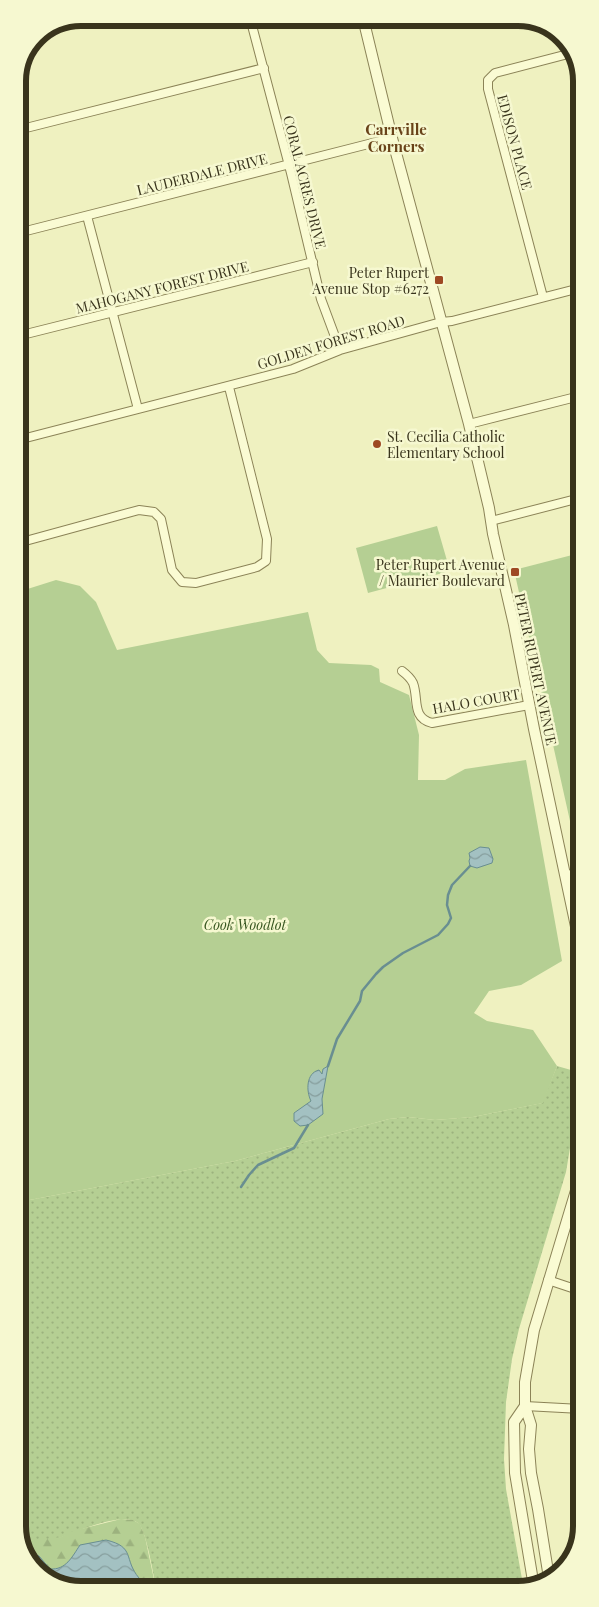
<svg xmlns="http://www.w3.org/2000/svg" width="599" height="1607" viewBox="0 0 599 1607" font-family="'Playfair Display',serif">
<style>
.grass{fill:url(#grass-dots)}
.forest{fill:url(#forest-firs)}
.green{fill:#b5cf93}
.water{fill:url(#water-waves);stroke:#698e91}
.lines{fill:none;stroke-linecap:round;stroke-linejoin:round}
.stream{stroke:#698e91;stroke-width:2.5}
.minor-casing{stroke:#8b8357;stroke-width:10}
.tertiary-casing{stroke:#8b8357;stroke-width:12}
.minor{stroke:#fafbd3;stroke-width:8}
.tertiary{stroke:#fafbd3;stroke-width:10}
.poi-dot{fill:#9e4923;stroke:#f6f8d0;stroke-width:2}
.labels{text-anchor:middle;dominant-baseline:central;stroke-width:5;stroke-linejoin:round;paint-order:stroke}
.street-label{font-size:14px;fill:#39341c;stroke:#f6f8d0}
.poi-label{font-size:14px;fill:#39341c;stroke:#f6f8d0;text-anchor:end}
.park-label{font-size:14px;font-style:italic;fill:#385721;stroke:#f6f8d0}
.neighbourhood-label{font-size:15px;font-weight:bold;fill:#694319;stroke:#f6f8d0}
.rim{fill:none;stroke:#39341c;stroke-width:6}
</style>
<defs>
<pattern id="grass-dots" width="8" height="8" patternUnits="userSpaceOnUse" patternTransform="scale(1.25)"><rect width="8" height="8" fill="#b5cf93"/><path d="M2 2h.1M6 6h.1" fill="none" stroke="#9cb27e" stroke-width="1.8" stroke-linecap="round"/></pattern>
<pattern id="forest-firs" width="22" height="20" patternUnits="userSpaceOnUse" patternTransform="scale(1.25)"><rect width="22" height="20" fill="#b5cf93"/><path d="M5 1l3.5 6h-7zM16 11l3.5 6h-7z" fill="#9cb27e"/></pattern>
<pattern id="water-waves" width="16" height="10" patternUnits="userSpaceOnUse" patternTransform="scale(1.25)"><rect width="16" height="10" fill="#a3c1c2"/><path d="M0 5q4-4 8 0t8 0" fill="none" stroke="#869e9d"/></pattern>
</defs>
<rect width="100%" height="100%" fill="#eff1c0"/>
<path class="grass" d="M557,1066L578,1072L575,1118L566,1172L519,1329L512,1359L506,1402L504,1459L506,1489L522,1579L518,1584L515,1583L514,1586L516,1587L400,1588L388,1581L378,1580L343,1588L156,1589C154,1577 146,1529 138,1523C124,1511 77,1531 62,1537C49,1542 34,1542 20,1543L19,1202L235,1161L389,1119L408,1117L435,1120L473,1117L542,1103Z"/>
<path class="forest" d="M121,1519L133,1520L140,1524L145,1537L156,1589H76L42,1576L20,1543L61,1537L73,1531Z"/>
<path class="green" d="M437,526L450,571L368,593L356,548Z
M580,553V818L570,821L514,570Z
M56,580L80,586L96,602L117,650L308,612L317,650L329,663L371,665L379,669L380,682L409,695L419,735L418,780H445L465,769L526,760L562,961L521,985L489,991L474,1013L487,1021L533,1030L557,1066L543,1103L473,1117L435,1120L408,1117L389,1119L235,1161L19,1202L18,592Z"/>
<path class="water" d="M480,847L489,848L493,859L492,863L477,868L470,866L469,861L470,858L469,853Z
M328,1066L322,1099L323,1114L308,1125L300,1126L294,1121V1113L311,1101C306,1091 306,1073 319,1070L322,1074L323,1069Z
M106,1540C136,1547 123,1559 139,1578L138,1589H76L67,1586L66,1577L57,1579V1582L42,1576L25,1551L39,1556L50,1569C66,1570 72,1557 80,1545Z"/>
<g class="lines">
<path class="stream" d="M328,1066L337,1039L360,1001L362,991L376,974L383,967L403,953L438,935L448,924L451,918L447,905L448,895L452,885L470,866
M241,1187L249,1175L258,1165L294,1148L308,1125"/>
<g class="minor-casing">
<path id="minor" d="M250,18L291,173L321,299L340,350
M18,130L264,68
M87,216L138,409
M18,233L392,138
M543,297L488,89V80L495,73L572,53
M18,336L313,262
M469,424L580,396
M18,440L293,369L340,350L441,322L452,321L580,288
M491,521L580,498
M18,543L139,510L154,512L161,519L172,570L182,582L196,583L257,567L266,561L267,539L229,387
M402,671C406,674 411,679 413,683C419,698 411,718 432,723L529,705
M566,875L580,873
M548,1280L581,1291
M525,1406L581,1409"/>
</g>
<g class="tertiary-casing">
<path id="tertiary" d="M363,18L392,138L469,424L489,508L493,534L514,625L534,729L581,950
M525,1406L514,1422L515,1473L534,1587
M549,1578L538,1509L531,1473L529,1449L531,1425L525,1406V1382L534,1330L581,1174"/>
</g>
<use href="#minor" class="minor"/>
<use href="#tertiary" class="tertiary"/>
</g>
<g class="poi-dot">
<rect x="434" y="275" width="10" height="10" rx="2.5"/>
<circle cx="377" cy="444" r="5"/>
<rect x="510" y="567" width="10" height="10" rx="2.5"/>
</g>
<g class="labels">
<g class="street-label">
<text transform="translate(515 142) rotate(75)">EDISON PLACE</text>
<text transform="translate(202 174) rotate(-14)">LAUDERDALE DRIVE</text>
<text transform="translate(305 182) rotate(76)">CORAL ACRES DRIVE</text>
<text transform="translate(162 287) rotate(-14)">MAHOGANY FOREST DRIVE</text>
<text transform="translate(331 342) rotate(-17)">GOLDEN FOREST ROAD</text>
<text transform="translate(536 669) rotate(78)">PETER RUPERT AVENUE</text>
<text transform="translate(476 701) rotate(-10)">HALO COURT</text>
</g>
<g class="poi-label">
<text x="429" y="272">Peter Rupert<tspan x="429" dy="16">Avenue Stop #6272</tspan></text>
<text x="387" y="436" text-anchor="start">St. Cecilia Catholic<tspan x="387" dy="16">Elementary School</tspan></text>
<text x="505" y="564">Peter Rupert Avenue<tspan x="505" dy="16">/ Maurier Boulevard</tspan></text>
</g>
<g class="park-label">
<text x="245" y="924">Cook Woodlot</text>
</g>
<g class="neighbourhood-label">
<text x="396" y="129">Carrville<tspan x="396" dy="17">Corners</tspan></text>
</g>
</g>
<path d="M0 0H599V1607H0ZM81 26H518A55 55 0 0 1 573 81V1526A55 55 0 0 1 518 1581H81A55 55 0 0 1 26 1526V81A55 55 0 0 1 81 26Z" fill="#f6f8d0" fill-rule="evenodd"/>
<path class="rim" d="M81 26H518A55 55 0 0 1 573 81V1526A55 55 0 0 1 518 1581H81A55 55 0 0 1 26 1526V81A55 55 0 0 1 81 26Z"/>
</svg>
